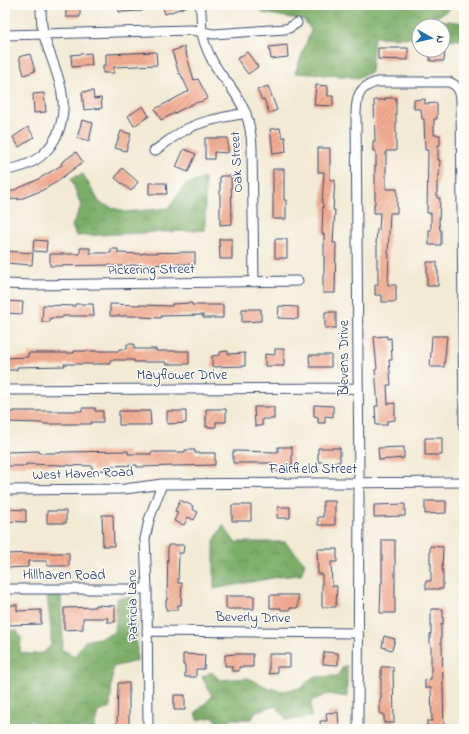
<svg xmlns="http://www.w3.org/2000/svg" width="469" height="734" viewBox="0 0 469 734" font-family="'Indie Flower',sans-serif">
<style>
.forest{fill:url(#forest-crowns);stroke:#4b6e63}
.building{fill:url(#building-hatch)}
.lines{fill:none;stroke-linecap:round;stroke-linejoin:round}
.minor-casing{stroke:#3b4b70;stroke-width:11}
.minor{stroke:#fff;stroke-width:9}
.labels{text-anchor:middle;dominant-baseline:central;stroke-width:3;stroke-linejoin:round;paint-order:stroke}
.street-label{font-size:14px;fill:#1b2f5e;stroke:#fdfcf7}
</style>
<defs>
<pattern id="forest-crowns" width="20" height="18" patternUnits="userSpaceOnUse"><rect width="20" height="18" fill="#7bad68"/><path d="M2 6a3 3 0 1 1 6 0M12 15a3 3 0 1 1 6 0" fill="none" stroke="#648d59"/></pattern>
<pattern id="building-hatch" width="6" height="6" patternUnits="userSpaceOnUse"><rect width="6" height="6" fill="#f3ac91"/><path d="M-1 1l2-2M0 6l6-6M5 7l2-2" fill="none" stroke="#d0947f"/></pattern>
</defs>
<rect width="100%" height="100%" fill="#fdfcf7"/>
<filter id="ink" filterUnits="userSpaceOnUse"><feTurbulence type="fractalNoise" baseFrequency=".025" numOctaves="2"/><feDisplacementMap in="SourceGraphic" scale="8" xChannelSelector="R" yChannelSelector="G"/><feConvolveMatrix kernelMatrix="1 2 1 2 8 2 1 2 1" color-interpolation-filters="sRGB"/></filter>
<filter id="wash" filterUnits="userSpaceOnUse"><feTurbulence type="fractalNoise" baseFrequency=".012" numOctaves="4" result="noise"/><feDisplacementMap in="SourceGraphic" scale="16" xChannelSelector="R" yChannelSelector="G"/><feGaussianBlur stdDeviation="0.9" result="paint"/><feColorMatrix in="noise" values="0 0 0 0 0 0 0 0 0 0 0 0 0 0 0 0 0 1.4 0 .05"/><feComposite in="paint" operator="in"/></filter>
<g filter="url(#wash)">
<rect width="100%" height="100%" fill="#f2ead4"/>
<path class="forest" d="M260,5H455L434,19L464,23V40L443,39V26H419V38L374,37L371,72L357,78L344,76L295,73L311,30L304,20L262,13Z
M83,174L100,203L125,212L169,208L185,185L205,178V230L76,236L72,226L81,206L71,178Z
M223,525L235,542H285L305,563L301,575L278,577L214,589V541Z
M47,596L61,597L63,641L61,649L75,656L85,641L103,637L113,633L116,624L117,598L132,597L136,601L137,661L113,667L110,708L98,712L94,729H41L32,720L27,722L28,729H5V630L17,631L21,638L20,652L30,654L43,653L51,645V629Z
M344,666H347V697L328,694L311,701V717L287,720L276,706L256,711L252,719H231L221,726L213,717L197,720L195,713L212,696L202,677L212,672L220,680L248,678L269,688L283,691L301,688L313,677L337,676Z"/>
<g id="blocks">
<path class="building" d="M66,5H80V17H66Z
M119,5H142V11L119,12Z
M162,5H188V6L165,14Z
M287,45L288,57L271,59L269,47Z
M184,47L194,80L198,79L208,98L201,102L200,101L197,103L196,102L161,120L155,109L189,91L180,73L179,74L172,51Z
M378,48H408V60L378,59Z
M430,50H445L444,61H430Z
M156,52L157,65L114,67V73H103V65H106V54Z
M247,52L258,67L248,74L237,59Z
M91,53L92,65L72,67L71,55Z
M30,54L35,71L24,75L19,57Z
M316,85L328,86V96H333V106L314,105Z
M268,86L277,110L269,113L264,99L262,100L257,90Z
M93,91L94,99L101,98L102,108L84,110L82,92Z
M44,93L46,112L34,113L33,94Z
M385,98H396V151H386V189H397V213H390L388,254H389L388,285H396V302H382V295H375V285H378V268H377V244H376L377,229L379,230L380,213H374V204H375V166H376V151H373V141H375L374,100H385Z
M425,99V104L437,103V119H434V135H440V145H438V160H440L439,176H438V182H437V198H440L439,222L440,230H441V245H429V230H431V213H427L428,150H425L424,119H422L421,109H414V100Z
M143,106L149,116L134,126L128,116Z
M82,120L93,123L89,141L77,138Z
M28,127L34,137L19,147L13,137Z
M280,128L282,137H285L286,152L273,154L270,129Z
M121,131L131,134L126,151L115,148Z
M205,138H228V153L214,152V159H205Z
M318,148H330V180H335L333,210H335L333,243H336L335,293H323V275H324V234H322L323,204L322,203L324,172H318Z
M184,149L196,154L188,172L176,167Z
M76,152L83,162L60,179V180L43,190L18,200V198L5,201V194L35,181L62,165L61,163Z
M122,168L138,182L131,191L115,178Z
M273,169H284V200H286V219H273Z
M220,176H231L232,224L220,225Z
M149,183H166L167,194H149Z
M219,239H232V259H220Z
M275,239H287V258H275Z
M34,240L47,241L46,252L33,251Z
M80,248H90V253H111V249H118V253L143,254V253L195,252V264L130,265V266H111V265L50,266V254H80Z
M5,251L33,253L32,265L5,263Z
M427,262H437V271H438V286H427Z
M5,301L23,302L22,314L5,313Z
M192,303V305H223V318H203V315L161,316V318L141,317V316H110V304L172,306V304Z
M75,304H93L94,316H63L62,318H50V322H42L43,305L75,306Z
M279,306L298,307V319L278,318Z
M242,309H261V321L242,322Z
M325,312H336V328H325Z
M387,336V339L391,338L392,360H389L391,385H387L388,404L395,403V420L387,421V425H376L375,406H378L375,370L377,369L374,337Z
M432,336H447L444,367H430Z
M127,344H134V349H156V351H189V364H166V362H134V360H110V364H64L65,366L17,367V370H5V358L28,357V353H74V351H119V349H127Z
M275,349H284V366H265V354L275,355Z
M228,351V354L245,353V366L212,367V356L220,355V352Z
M309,355H331V367H310Z
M314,405L333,406V417L325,416V423H318V417L314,416Z
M254,407H274V419H262V426H255Z
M82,408H95V411H103V422H91V424H43V423L5,422V412H14V411H82Z
M206,409H226V422H216V427H206Z
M119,411H150L151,425H119Z
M167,411H186V423L167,424Z
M425,438H442V455H425Z
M278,447H292V465H281V471H273V463H233V451L278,452Z
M404,447V458L379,460L378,448Z
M318,448H340V462H318Z
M185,450H195V453H215V465L137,467V465L105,466V470L92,471V466L26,464V466H7V452L39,451V453H61V452L128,451V454H151V452H185Z
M180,500L193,506L192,509L198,512L194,520L188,517L184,525L174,521L178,512L175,511Z
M323,501H335V525H318V517H323Z
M425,501H446V513L425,514Z
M405,504V516L374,517V505Z
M232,505H251V521H232Z
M278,507H290V518H277Z
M6,509L26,510V522L6,521Z
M47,511H66V523H47Z
M102,515H113L114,546H103Z
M382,540H395V613H380L381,583H382Z
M168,545H184L183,553H179L178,583H182L181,605H178V610H166V600H167Z
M430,546L443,547L442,570H443V589H426V581H431V563H430Z
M317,549H337V562H331L332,586H337L336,607H322V574H318Z
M35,553H69V566H47V561H28V567L5,568V554Z
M270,595H298V608H290V610H281V608H270Z
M226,596H254V609H226Z
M6,605H17V611L41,610V624L7,625Z
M95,605L115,606V622H107L108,618H83V629L64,630V608L95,607Z
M431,609H443V624H441V644H442L444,729H427V721H432L431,688H425V680L431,679V645H430V634H431Z
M384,636L395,639L392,650L382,647Z
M324,652L338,653V665L323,664Z
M183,654L205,655L204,669H196V677H185V665H183Z
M236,654H253V667H239V671H232V666H225V655Z
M269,654H290V667H277V673L269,674Z
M381,667H393L394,723H384V714H380V699H381Z
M118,683H129V729H117Z
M174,695H185V710H174Z
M338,712L339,729H321L320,721H327L326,713Z"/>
</g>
</g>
<g filter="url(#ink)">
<use href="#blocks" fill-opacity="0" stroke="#3b4b70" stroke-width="1"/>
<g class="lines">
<g class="minor-casing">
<path id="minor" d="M200,5C202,14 201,23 202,32C203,41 207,50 211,58C216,69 223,77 230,86C245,107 251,122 252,148L254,282
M5,35L191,30C199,31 206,33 214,34L285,29L289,28L297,23
M154,151C166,143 177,133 191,127C208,119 227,117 246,113
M5,170C22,168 37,162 48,149C60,135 64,119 63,100C62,96 62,92 61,88C57,70 49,53 44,36C41,26 41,15 41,5
M5,284L32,285L298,281
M5,390L358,388
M5,490L125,489L162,484L464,482
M5,589H147
M147,631L358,633
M148,729L147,589L145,539L149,520L162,484
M358,729L359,483L356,112C357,95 359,87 377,82H449C457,85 460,90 461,98L464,427"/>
</g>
<use href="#minor" class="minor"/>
</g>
</g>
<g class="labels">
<g class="street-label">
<text transform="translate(237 162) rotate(-93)">Oak Street</text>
<text transform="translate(151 270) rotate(-1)">Pickering Street</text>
<text transform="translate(344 358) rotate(-90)">Blevens Drive</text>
<text x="182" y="375">Mayflower Drive</text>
<text x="313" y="469">Fairfield Street</text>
<text transform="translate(83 474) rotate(-2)">West Haven Road</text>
<text x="64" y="575">Hillhaven Road</text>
<text transform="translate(133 605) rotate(-91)">Patricia Lane</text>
<text transform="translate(253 618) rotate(1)">Beverly Drive</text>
</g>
</g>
<rect width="469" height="734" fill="none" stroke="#fdfcf7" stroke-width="20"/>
<g transform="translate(431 38) rotate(98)"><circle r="19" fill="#fdfcf7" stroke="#a3aaba"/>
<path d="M0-3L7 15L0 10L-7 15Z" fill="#1f6fb2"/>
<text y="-6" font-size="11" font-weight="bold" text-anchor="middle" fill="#1b2f5e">N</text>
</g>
</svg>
